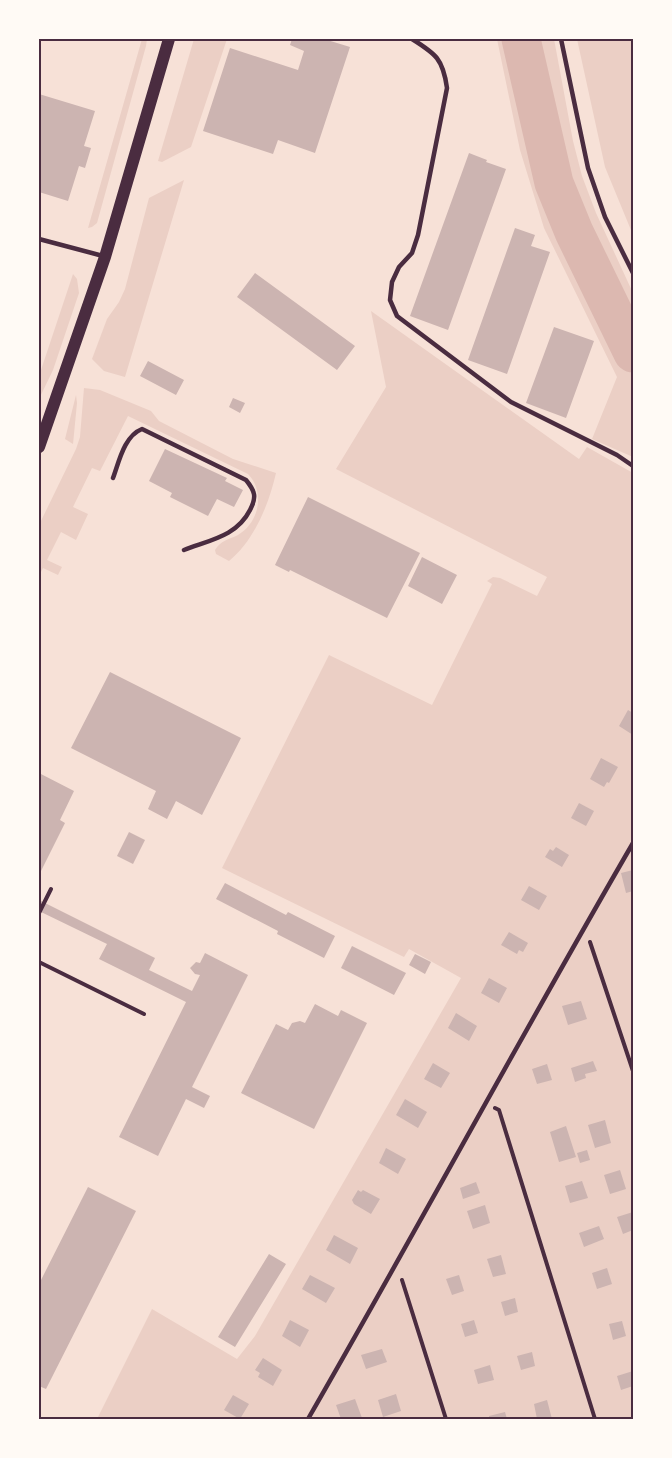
<svg xmlns="http://www.w3.org/2000/svg" width="672" height="1458" viewBox="0 0 672 1458" font-family="Merriweather,serif">
<style>
.green{fill:#ebcfc5}
.lines{fill:none;stroke-linecap:round;stroke-linejoin:round}
.river{stroke:#dcb8b0;stroke-width:39}
.building{fill:#ccb4b1}
.path{stroke:#4a2c40;stroke-width:4}
.service{stroke:#4a2c40;stroke-width:4.5}
.secondary{stroke:#4a2c40;stroke-width:12}
.neatline{fill:none;stroke:#4a2c40;stroke-width:2}
</style>
<rect width="100%" height="100%" fill="#f7e1d7"/>
<path class="green" d="M142,39H147L146,46L97,223L92,227L88,228Z
M194,39H227L191,147L162,162L158,161Z
M497,39H554L573,141L582,176L596,213L633,293V457L592,439L617,377L544,228L520,150Z
M577,39H633V235L605,167Z
M184,180L125,377L104,371L92,359L107,319L119,302L125,289L149,198Z
M73,274L77,279L79,293L53,370L39,399V376Z
M371,311L579,459L587,447L633,473V1419H97L152,1309L237,1359L255,1336L461,978L409,949L404,957L222,868L329,655L432,705L492,584L487,581L493,577L500,578L537,596L547,577L336,469L386,387Z
M84,388L100,390L151,411L159,421L233,459L276,473C269,504 254,541 229,561L216,554L215,550C221,540 228,540 238,535C260,522 265,491 248,474L128,416L100,471L92,468L73,507L88,514L76,540L61,532L47,560L62,567L58,575L43,568L39,576V525L76,449L80,437Z
M76,395L77,403L73,444L65,439Z"/>
<g class="lines">
<path class="river" d="M521,39L554,183L574,232L633,353"/>
</g>
<path class="building" d="M292,39H324L350,47L315,153L278,140L273,154L203,131L230,48L298,70L304,51L290,45Z
M39,94L95,111L84,146L91,148L85,168L79,166L68,201L39,192Z
M469,153L487,160L486,162L506,169L448,330L410,316Z
M515,228L535,235L531,246L550,252L507,374L468,360Z
M255,273L355,346L337,370L237,297Z
M554,327L594,341L566,418L526,403Z
M148,361L184,380L176,395L140,376Z
M233,398L245,403L240,413L229,407Z
M165,449L227,478L225,481L243,490L234,507L217,499L208,516L170,497L172,493L149,481Z
M308,497L420,553L387,618L290,570L289,572L275,565Z
M422,557L457,575L442,604L408,586Z
M110,672L241,738L202,815L176,801L167,819L148,809L156,791L71,748Z
M628,710L633,713V735L619,726Z
M601,758L618,767L609,783L607,782L604,787L590,779Z
M39,773L74,791L60,820L65,823L39,875Z
M579,803L594,811L586,826L571,818Z
M129,832L145,840L133,864L117,856Z
M556,847L569,855L562,867L545,857L550,849L553,851Z
M633,870V891L626,893L621,873Z
M225,883L286,915L288,912L335,936L324,958L277,934L278,931L216,899Z
M529,886L547,896L539,910L521,900Z
M39,900L155,958L149,970L192,991L200,975L195,974L190,968L196,962L200,963L205,953L248,975L192,1087L210,1096L204,1108L186,1099L158,1156L119,1137L186,1002L99,959L107,944L39,911Z
M509,932L528,943L523,952L519,950L517,954L501,945Z
M352,946L406,973L394,995L341,968Z
M415,954L431,962L425,974L409,965Z
M489,978L507,988L499,1003L481,993Z
M581,1001L587,1019L568,1025L562,1006Z
M315,1004L338,1016L341,1010L367,1023L314,1129L241,1093L276,1024L288,1030L292,1023L300,1021L305,1023Z
M456,1013L477,1026L469,1041L448,1028Z
M593,1061L597,1071L585,1074L586,1078L575,1082L571,1068Z
M433,1063L450,1073L441,1088L424,1079Z
M547,1064L552,1080L537,1084L532,1069Z
M405,1099L427,1112L418,1128L396,1115Z
M605,1120L611,1143L595,1148L588,1125Z
M566,1126L576,1157L559,1162L550,1132Z
M386,1148L406,1159L398,1174L379,1163Z
M587,1150L590,1160L580,1163L577,1153Z
M620,1170L626,1189L610,1194L604,1175Z
M582,1181L588,1198L570,1203L565,1186Z
M476,1182L480,1193L463,1199L460,1188Z
M88,1187L136,1211L46,1389L39,1386V1284Z
M358,1190L361,1192L363,1190L380,1199L371,1214L354,1204L352,1200Z
M485,1205L490,1223L473,1229L467,1211Z
M633,1212V1230L623,1234L617,1217Z
M599,1226L604,1239L584,1247L579,1233Z
M334,1235L358,1248L350,1264L326,1250Z
M269,1254L286,1264L235,1347L218,1337Z
M501,1255L506,1274L493,1277L487,1259Z
M607,1268L612,1284L597,1289L592,1273Z
M310,1275L335,1288L326,1303L302,1289Z
M459,1275L464,1291L452,1295L446,1279Z
M515,1298L518,1312L505,1316L501,1302Z
M290,1320L309,1330L300,1347L282,1336Z
M474,1320L478,1333L465,1337L461,1324Z
M622,1321L626,1336L613,1340L609,1324Z
M382,1349L387,1362L366,1369L361,1355Z
M532,1352L535,1366L521,1370L517,1356Z
M263,1358L282,1370L273,1386L258,1377L260,1373L255,1370Z
M490,1365L494,1380L478,1384L474,1370Z
M633,1371V1386L621,1390L617,1376Z
M396,1394L401,1411L383,1417L378,1400Z
M233,1395L249,1404L240,1419L224,1410Z
M355,1399L362,1418L341,1419L336,1405Z
M547,1400L552,1419H537L534,1404Z
M505,1412L507,1419H489V1416Z"/>
<g class="lines">
<path class="path" d="M39,913L51,889
M590,942L633,1071
M39,962L144,1014
M495,1108L499,1110L595,1419
M402,1280L446,1419"/>
<path class="service" d="M412,39C436,54 443,59 447,88L418,235L412,253L399,267L392,282L390,300L397,316L511,402L617,455L633,466
M561,39L588,168L605,217L633,273
M39,239L103,256
M113,478C119,462 124,436 142,429L246,480C255,491 257,497 250,510C237,536 210,540 184,550
M308,1419C418,1228 522,1034 633,843"/>
<path class="secondary" d="M39,447L105,257L169,39"/>
</g>
<rect width="672" height="1458" fill="none" stroke="#fffaf5" stroke-width="81"/>
<rect x="40" y="40" width="592" height="1378" class="neatline"/>
</svg>
